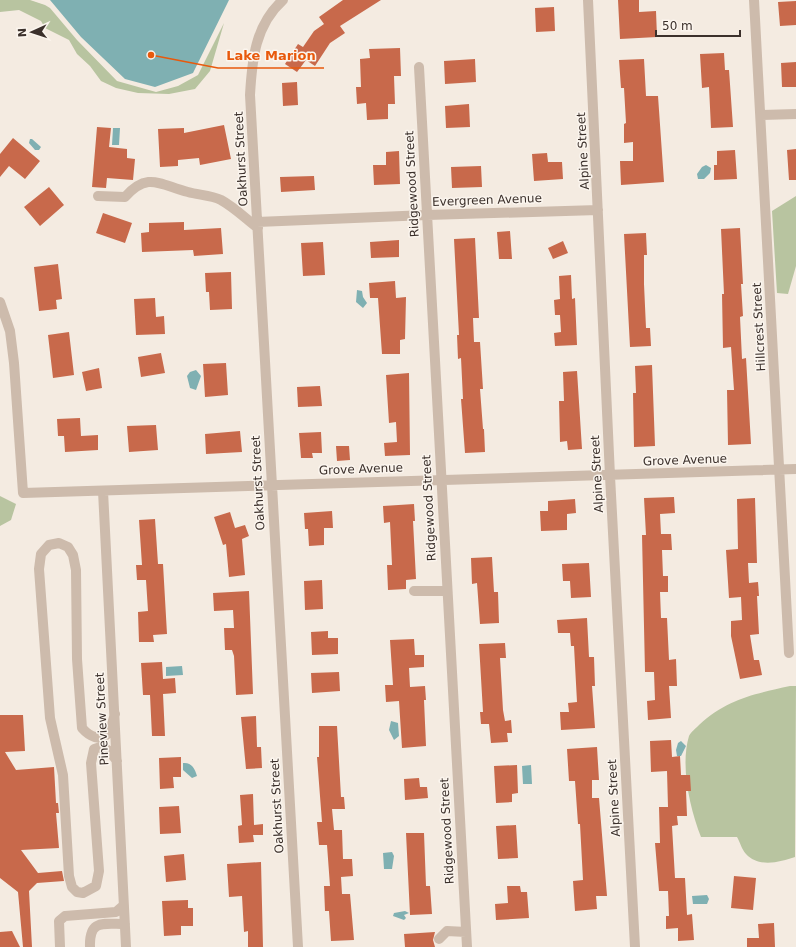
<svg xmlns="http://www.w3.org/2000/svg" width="796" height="947" viewBox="0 0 796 947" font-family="'DejaVu Sans',sans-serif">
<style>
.green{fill:#b8c4a0}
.water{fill:#7fb0b2}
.building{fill:#c8694b}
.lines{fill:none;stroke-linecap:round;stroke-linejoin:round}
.minor{stroke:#cdbbac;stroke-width:10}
.labels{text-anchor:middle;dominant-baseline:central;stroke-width:3;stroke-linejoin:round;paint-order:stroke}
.street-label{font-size:12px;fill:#3b302b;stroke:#fbf5ee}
.leader{fill:none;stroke:#e8590c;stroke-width:1.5}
.callout-dot{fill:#e8590c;stroke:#fbf5ee;stroke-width:1.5}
.callout-label{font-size:13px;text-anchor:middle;font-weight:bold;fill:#e8590c;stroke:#fbf5ee;stroke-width:3;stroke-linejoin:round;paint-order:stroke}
</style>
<rect width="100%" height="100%" fill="#f4ebe1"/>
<path class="green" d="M0,0H30L45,5L50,8L77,40L117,81L156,92L178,86L198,75L224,23L210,71L195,89L169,94L138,93L116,88L101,81L90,66L77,54L69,40L45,28L41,21L19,10L0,12Z
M796,196V266L788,294L777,293L772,211Z
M0,496L16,504L11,520L0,526Z
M790,686H796L795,857C780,862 759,868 746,854C742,850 740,842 737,837H701C690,809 680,766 689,736C691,732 696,728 699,725C727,699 754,694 790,686Z"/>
<path class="water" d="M50,0H229L193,73L155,87L125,79L81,37Z
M113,128H120L119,145H112Z
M30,139H32L41,147L39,150H35L29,143Z
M706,165L711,168L710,173L704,179H698L697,174L702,167Z
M357,290L362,291L363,297L367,303L363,308L356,302Z
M196,370L201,376L196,390L190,388L187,376L190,372Z
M182,666L183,675L166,676V667Z
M391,721L398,723L399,736L394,740L389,730Z
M681,741L686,746L681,756H677L676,750L678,743Z
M183,763C191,762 195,768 197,776L192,778L183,770Z
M531,765L532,784H523L522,766Z
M392,852L394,856L392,869H384L383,853Z
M707,895L709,899L707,904H693L692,896Z
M405,911L409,913L404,915L406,918L404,920L393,916L394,913Z"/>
<path class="building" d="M343,0H381L340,26L345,33L330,43L315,66L306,60L297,72L285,64L298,44L303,47L314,31L324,24L319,17Z
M618,0H639V12L656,11L657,37L620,39Z
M796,1V25L780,26L778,2Z
M554,7L555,31L536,32L535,8Z
M400,48L401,76H394L395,104H388V119L367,120L366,103L357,104L356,87H361L360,59L370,58L369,49Z
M724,53L725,70H729L733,127L711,128L709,87L702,88L700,54Z
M475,59L476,82L445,84L444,61Z
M644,59L646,96H658L664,182L621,185L620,161H633V142L624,143V124L626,123L624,88H621L619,60Z
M796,62V87H782L781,63Z
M297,82L298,105L283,106L282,83Z
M469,104L470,127L446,128L445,106Z
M224,125L231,159L200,165L199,158L178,160V166L160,167L158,129L184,128V133Z
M97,127L111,128L109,147L127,149V158L135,159L133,180L107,178L106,188L92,187Z
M13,138L40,161L25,179L9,166L0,177V154Z
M796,149V180H789L787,150Z
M735,150L737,179L714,180V165H717V151Z
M399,151L400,184L374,185L373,165H386V152Z
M547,153L548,162H562L563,179L534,181L532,154Z
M481,166L482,187L452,188L451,167Z
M314,176L315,190L281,192L280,177Z
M49,187L64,205L40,226L24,207Z
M103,213L132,223L125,243L96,233Z
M184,222V230L221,228L223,254L194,256L193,250L142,252L141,233L149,232V223Z
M740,228L743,284H741L743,316L740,317L742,359L746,358L751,444L728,445L727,390H734L731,347L723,348L722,294H724L721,229Z
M510,231L512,259H499L497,232Z
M646,233L647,255H644V284L646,328H650L651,346L630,347L624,234Z
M475,238L479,318H473L474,342H480L483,389H480L483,429H484L485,452L465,453L461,399H463L461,358L458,359L457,335H459L454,239Z
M399,240V257L371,258L370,242Z
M563,241L568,253L553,259L548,248Z
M323,242L325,275L303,276L301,243Z
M58,264L62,299L56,300L57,309L39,311L34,267Z
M231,272L232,309L210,310L209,292H206L205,273Z
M571,275L572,299L575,298L577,345L555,346L554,333L561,332L560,315H555L554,300L560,299L559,276Z
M395,281L396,298L406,297L405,339L400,340V354H382L378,298H370L369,283Z
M155,298L156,317L164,316L165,334L136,335L134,299Z
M69,332L74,375L53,378L48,335Z
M161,353L165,373L141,377L138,357Z
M226,363L228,395L205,397L203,364Z
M652,365L655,446L634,447L633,393H636L635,366Z
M99,368L102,388L86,391L82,372Z
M577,371L582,449L568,450L567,441L560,442L559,401H564L563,372Z
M409,373L410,455L385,456L384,443L397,442L396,422L389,423L386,375Z
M320,386L322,406L298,407L297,387Z
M80,418L81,436L98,435V450L65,452L64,436H58L57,419Z
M156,425L158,450L129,452L127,426Z
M240,431L242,452L206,454L205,434Z
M321,432L322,453H312L313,458H301L299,433Z
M336,446H349L350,460L337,461Z
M674,497L675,513L660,514L661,534H671L672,550H662L663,576H668V592H660L661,618H667L669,660L676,659L677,686H669L671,718L648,720L647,701L655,700L654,672H645L642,535H646L644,498Z
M755,498L757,563H748L749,583L758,582L759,596H757L759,634L750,635L754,660H759L762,675L740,679L731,636V621L742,620L741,597L729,598L726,550L738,549L737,499Z
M575,499L576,513L567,514V530L541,531L540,511H548V501Z
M414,504L415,521H413L416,579L406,580V589L388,590L387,565H392L390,522L384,523L383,506Z
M332,511L333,528H324V545L309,546L308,529H305L304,513Z
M230,512L235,528L245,525L249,536L242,539L245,575L229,577L226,544L223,545L214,517Z
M155,519L158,564H163L167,634L153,635L154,642H139L138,612L148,611L146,580H137L136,565H142L139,520Z
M492,557L494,592H498L499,623L480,624L477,583L472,584L471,558Z
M589,563L591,597L571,598L570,581H563L562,564Z
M322,580L323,609L305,610L304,581Z
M249,591L253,694L236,695L234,656L232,650H225L224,628H234L233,610L214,611L213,593Z
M587,618L589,657H594L595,686H592L595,728L561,730L560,712H569L568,703L577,702L574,646H571L570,633H558L557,620Z
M328,631V638H338V654L312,655L311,632Z
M414,639L415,655H424V667L409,668L410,687L425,686L426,700H424L426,746L402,748L399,701L386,702L385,685H393L390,640Z
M505,643L506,658H500L503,710L505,721L511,720L512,733H507L508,742L491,743L489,724H481L480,712H483L479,644Z
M162,662L163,679L175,678L176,693L163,694L165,736H152L150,695H143L141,663Z
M339,672L340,691L312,693L311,673Z
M0,715H23L25,751L5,752L16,770L54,767L56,803H58L59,813H56L59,848L21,850L38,873L62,871L64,881L37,883L29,891L32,947H23L18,892L0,878Z
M256,716L257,747H261L262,768L246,769L241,717Z
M319,726H337L341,797H344L345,809H332L334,830H342L343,859H352L353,876L341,877L342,894H350L354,940L331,941L329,911H325L324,886H330L327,845H319L317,822H322L317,757H319Z
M671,740L672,757L680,756L681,775H690L691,791H686L687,816H677L678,825L672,826L675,878H685L687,915L692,914L694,940L678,941V928L666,929V916H669L668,891H659L655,843H660L659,807H668L667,771L651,772L650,741Z
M597,747L599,780H592V798H599L607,896H596L597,909L575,911L573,881L583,880L580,824H578L575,781H569L567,749Z
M181,757V777H173L174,788L160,789L159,758Z
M517,765L518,793L512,794V802L496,803L494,766Z
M419,778L420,787H427L428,798L405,800L404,779Z
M253,794L254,825L263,824V835H253L254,842L239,843L238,826L242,825L240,795Z
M179,806L181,833L160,834L159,807Z
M516,825L518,858L498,859L496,826Z
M406,833H424L426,886H430L432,914L410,915Z
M184,854L186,880L166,882L164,856Z
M261,862L263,947H248V931L244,932L242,896L229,897L227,864Z
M734,876L756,878L753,910L731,908Z
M507,886H520L521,892H527L529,918L496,920L495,904L508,903Z
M188,900V908H193V926H181V935L164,936L162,901Z
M774,923L775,947H747V938H759L758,924Z
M12,931L20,947H0V932Z
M435,932L433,940L435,947H405L404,934Z"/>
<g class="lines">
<path class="minor" d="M283,0C255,25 252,60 250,95L298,947
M588,0L610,476L635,947
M754,0L789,653
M419,67L467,947
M761,115L796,114
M98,196L125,197C148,171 160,185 188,192C198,195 211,195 221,200C234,207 246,219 258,228
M257,222L427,215L598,210
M0,302L10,331L14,363L23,493L796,469
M103,491L126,947
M414,591H447
M115,714C113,719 112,728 109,732C101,743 89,736 82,728L77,659L76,570L73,555L68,547L59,543L49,545L41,554L39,569L50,718L63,775L69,876L72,887L77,892L83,893L96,886L99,871L91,763L94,749C106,744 110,752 117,761
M439,939L447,931L466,932
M60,947L59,921L65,916L116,912L124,905
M90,947C89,919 103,924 125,924"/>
</g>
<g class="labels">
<g class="street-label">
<text transform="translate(583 151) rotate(-93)">Alpine Street</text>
<text transform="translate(241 159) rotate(-93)">Oakhurst Street</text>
<text transform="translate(412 184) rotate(-93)">Ridgewood Street</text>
<text transform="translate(487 200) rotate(-2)">Evergreen Avenue</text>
<text transform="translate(759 327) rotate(-93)">Hillcrest Street</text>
<text transform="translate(685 460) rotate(-2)">Grove Avenue</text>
<text transform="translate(361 469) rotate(-2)">Grove Avenue</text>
<text transform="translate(597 474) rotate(-93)">Alpine Street</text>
<text transform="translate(258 483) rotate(-93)">Oakhurst Street</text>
<text transform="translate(429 508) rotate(-93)">Ridgewood Street</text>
<text transform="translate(102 719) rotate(-93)">Pineview Street</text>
<text transform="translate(614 798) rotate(-93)">Alpine Street</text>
<text transform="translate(277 806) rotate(-93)">Oakhurst Street</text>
<text transform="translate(447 831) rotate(-93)">Ridgewood Street</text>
</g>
</g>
<path class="leader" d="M151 55L218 68H324"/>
<circle class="callout-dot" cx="151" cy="55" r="4"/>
<g class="callout-label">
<text x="271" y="60">Lake Marion</text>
</g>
<g transform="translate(32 32) rotate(267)" stroke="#fbf5ee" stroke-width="3" paint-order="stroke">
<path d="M0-3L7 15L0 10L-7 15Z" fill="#3b302b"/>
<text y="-6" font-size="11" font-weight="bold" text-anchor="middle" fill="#3b302b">N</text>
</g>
<path d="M656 30v6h84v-6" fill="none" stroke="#3b302b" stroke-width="2"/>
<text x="662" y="30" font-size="12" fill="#3b302b" stroke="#fbf5ee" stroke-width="3" paint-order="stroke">50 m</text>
</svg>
